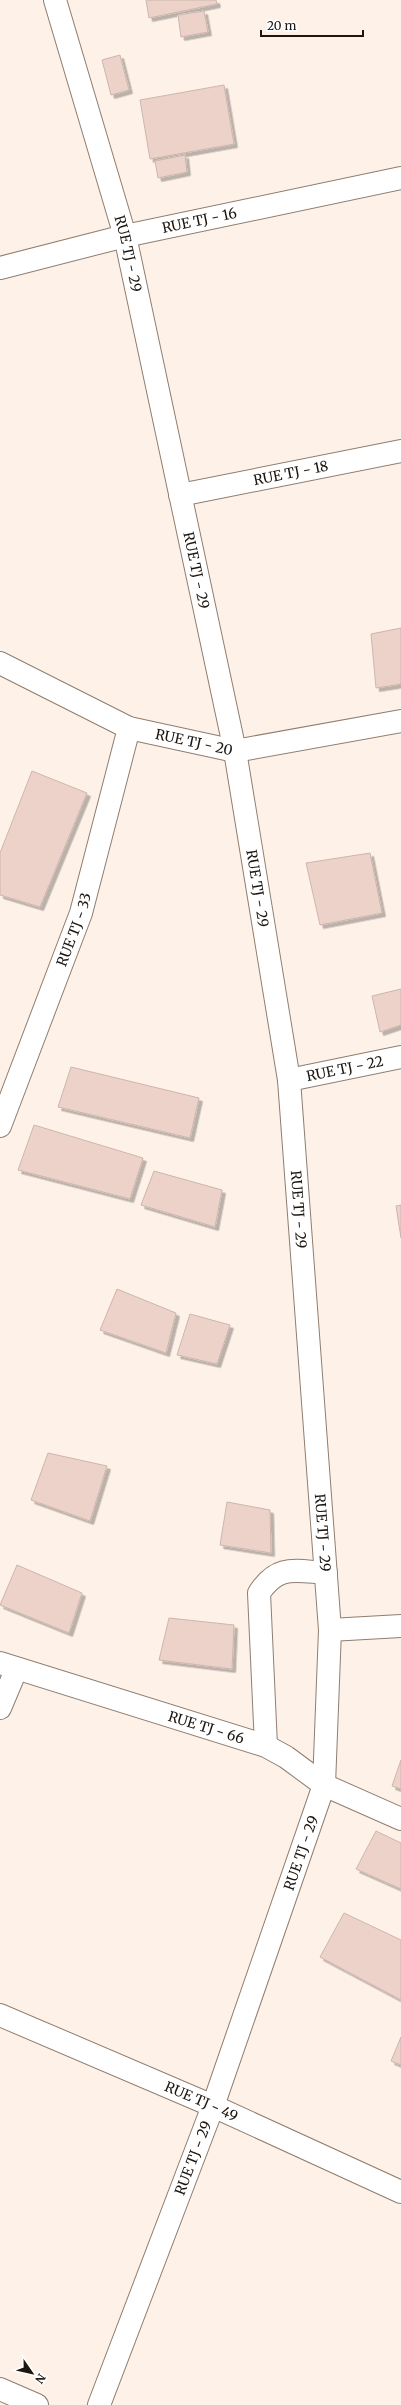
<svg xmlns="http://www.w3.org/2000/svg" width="401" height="2405" viewBox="0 0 401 2405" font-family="Merriweather,serif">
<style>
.building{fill:#ecd2c9;stroke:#ceb5ac;filter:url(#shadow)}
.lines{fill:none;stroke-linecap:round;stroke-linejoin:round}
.minor-casing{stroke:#907d6f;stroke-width:24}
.minor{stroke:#fff;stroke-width:22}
.labels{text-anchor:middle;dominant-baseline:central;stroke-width:3;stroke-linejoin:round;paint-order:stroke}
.street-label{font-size:14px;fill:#1d1610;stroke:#fff}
</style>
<defs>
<filter id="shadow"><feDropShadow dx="3.5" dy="3.5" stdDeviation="0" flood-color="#0004"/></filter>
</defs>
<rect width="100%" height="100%" fill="#fef2e8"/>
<path class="building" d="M146,0H216L217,4L149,18Z
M204,11L208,32L181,37L178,15Z
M120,55L129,90L111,95L102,60Z
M224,85L234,144L150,159L140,100Z
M185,155L187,172L158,178L155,161Z
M401,628V684L376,688L371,634Z
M32,771L87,793L40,907L0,895V853Z
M370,853L382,913L320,925L306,863Z
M401,989V1025L380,1032L372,996Z
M71,1067L199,1098L190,1138L58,1107Z
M34,1125L143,1158L130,1199L18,1170Z
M154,1171L222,1190L215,1227L141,1205Z
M401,1205V1238L396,1206Z
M117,1289L176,1313L166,1353L100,1330Z
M190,1314L230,1325L217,1364L177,1355Z
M48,1453L107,1466L90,1521L31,1500Z
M227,1502L270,1510L271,1553L220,1545Z
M17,1565L82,1593L69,1633L0,1605Z
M169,1618L234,1625L232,1669L159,1660Z
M401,1760V1789L392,1786Z
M376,1831L401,1843V1889L356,1869Z
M344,1913L401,1940V2000L320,1957Z
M401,2037V2065L391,2061Z"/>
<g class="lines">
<g class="minor-casing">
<g id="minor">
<path id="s1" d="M55,0L125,236L235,751L289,1080L330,1630L324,1785L213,2106L99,2405"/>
<path id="s2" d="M0,268L125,236L401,178"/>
<path id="s3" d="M180,495L401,451"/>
<path id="s4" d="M0,663L129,728L235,751L401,721"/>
<path id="s5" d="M289,1080L401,1057"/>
<path id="s6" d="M0,1126L81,913L129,728"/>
<path d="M330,1630L401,1626"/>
<path id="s7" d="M0,1663L266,1746L286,1757L324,1785L401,1819"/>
<path d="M0,1708L16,1670"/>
<path d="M266,1746L259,1593C278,1564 295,1571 326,1573"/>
<path id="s8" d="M0,2015L213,2106L401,2192"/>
<path d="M0,2389L37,2405"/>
</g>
</g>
<use href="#minor" class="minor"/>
</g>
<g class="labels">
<g class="street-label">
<text stroke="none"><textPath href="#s2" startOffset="205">RUE TJ - 16</textPath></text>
<text stroke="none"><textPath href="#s1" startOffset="264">RUE TJ - 29</textPath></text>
<text stroke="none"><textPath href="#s3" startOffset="113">RUE TJ - 18</textPath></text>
<text stroke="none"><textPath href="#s1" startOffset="588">RUE TJ - 29</textPath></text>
<text stroke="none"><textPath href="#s4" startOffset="211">RUE TJ - 20</textPath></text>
<text stroke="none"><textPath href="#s1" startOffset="912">RUE TJ - 29</textPath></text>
<text stroke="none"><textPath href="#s6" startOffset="210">RUE TJ - 33</textPath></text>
<text stroke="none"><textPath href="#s5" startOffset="57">RUE TJ - 22</textPath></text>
<text stroke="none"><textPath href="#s1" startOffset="1236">RUE TJ - 29</textPath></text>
<text stroke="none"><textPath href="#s1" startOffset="1560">RUE TJ - 29</textPath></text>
<text stroke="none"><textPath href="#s7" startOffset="216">RUE TJ - 66</textPath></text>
<text transform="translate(301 1853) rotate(-71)">RUE TJ - 29</text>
<text stroke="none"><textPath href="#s8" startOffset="219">RUE TJ - 49</textPath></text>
<text transform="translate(193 2158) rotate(-69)">RUE TJ - 29</text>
</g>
</g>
<g transform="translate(32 2373) rotate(124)" stroke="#ffffff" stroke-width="3" paint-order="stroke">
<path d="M0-3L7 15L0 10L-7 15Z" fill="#1d1610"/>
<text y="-6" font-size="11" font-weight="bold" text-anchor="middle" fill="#1d1610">N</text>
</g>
<path d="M261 30v6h102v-6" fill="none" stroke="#1d1610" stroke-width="2"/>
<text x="267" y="30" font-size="12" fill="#1d1610" stroke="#ffffff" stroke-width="3" paint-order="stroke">20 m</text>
</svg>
